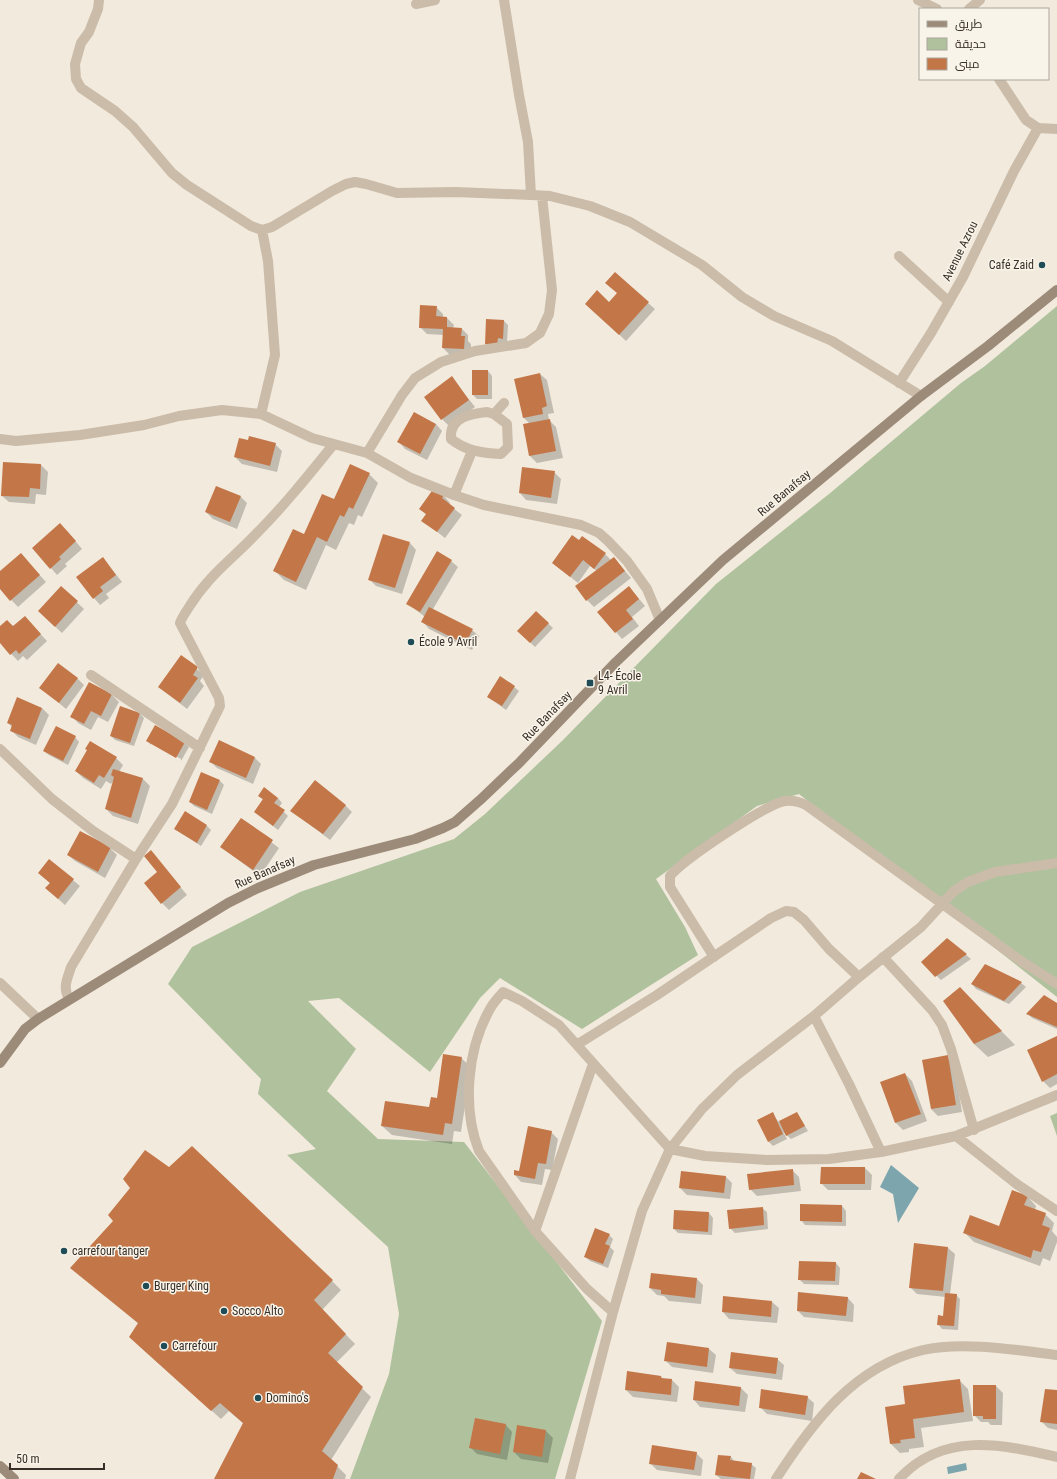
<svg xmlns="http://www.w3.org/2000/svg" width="1057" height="1479" viewBox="0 0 1057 1479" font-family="'Roboto Condensed',Cairo,sans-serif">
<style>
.green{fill:#b0c19d}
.water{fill:#7ca5ae}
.shadow{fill:#0003}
.building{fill:#c37749}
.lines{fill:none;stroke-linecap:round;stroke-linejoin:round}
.street{stroke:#cabca9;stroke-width:10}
.secondary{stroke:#9d8b7a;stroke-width:10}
.poi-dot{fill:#1f4c57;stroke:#f9f4e9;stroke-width:1.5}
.labels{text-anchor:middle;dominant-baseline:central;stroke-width:3;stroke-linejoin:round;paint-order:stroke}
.street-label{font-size:12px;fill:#372f28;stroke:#f9f4e9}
.poi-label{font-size:12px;fill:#372f28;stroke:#f9f4e9;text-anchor:start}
</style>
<rect width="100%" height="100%" fill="#f2eadd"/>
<path class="green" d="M1057,306V997L799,794L757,806L656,879L685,927L698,955L582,1029L500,978L480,998L430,1072L339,998L308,1001L356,1049L327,1091L378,1139L464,1142L602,1321L555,1479H350L389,1374L399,1314L388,1247L287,1155L316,1149L258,1094L261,1079L168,984L192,947L300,892L454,839L485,814L562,741L716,584L829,494L961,383L985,366Z
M1057,1113V1136L1050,1116Z"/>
<path class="water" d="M891,1165L919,1188L898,1223L893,1194L880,1187Z
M966,1463L967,1470L948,1474L947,1467Z"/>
<path class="shadow" d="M610,303H648L655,309L626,341L593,310Z
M436,307L443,314V318H447L454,325L453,328L462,329L468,335V341L471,344V356L450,355L443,348L444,335L427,334L420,327Z
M487,320L504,321L508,325L507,343L490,348L486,344Z
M488,371L492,376V399H477L473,395Z
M540,374L547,380L554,413L548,414L549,420L556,427L563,458L537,463L530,456L524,425L530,424L523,417Z
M452,378L475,407L449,426L442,419Z
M436,424L442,431L427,460L405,449L399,442Z
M249,441L275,444L282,451L277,472L242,464L235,457Z
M4,463L41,465L48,472L46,495L36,494L35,504L9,502L2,496Z
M523,468L554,472L561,479L557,504L526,500L520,493Z
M369,474L378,483L362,517L358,515L354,525L349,523L336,550L326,545L306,590L284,580L275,571L334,500Z
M444,496L450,503L449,505L462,515L445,538L423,521L427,515L420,508Z
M241,497L247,503L237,529L213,519L206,512Z
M67,531L82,549L65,564L67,566L57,575L51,568Z
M579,542L605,554L611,560L614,558L631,578L594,607L587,600L597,571L590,566L578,583L553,563Z
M410,543L416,550L402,594L376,586L369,579Z
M103,558L122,582L106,594L109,598L100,605L94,598Z
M27,561L46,582L18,607L0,588V572Z
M451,561L458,567L433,609L472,630L479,636L472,650L429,629L423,622L425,617L407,603Z
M61,587L84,609L62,633L46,618Z
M635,594L645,606L632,617L639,626L622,639L599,612Z
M536,612L553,628L535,647L518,631Z
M31,624L47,641L27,660L23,656L18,661L0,642V627Z
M181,656L204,675L200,681L204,686L187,709L159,687Z
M77,678L84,685L66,709L41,688Z
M90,683L112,695L119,702L108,722L98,717L91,730L78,723L72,716Z
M514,687L519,691L506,710L488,697Z
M18,699L42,708L49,715L36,745L18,737L11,730L12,727L8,723Z
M121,708L140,714L144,718L134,746L115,740L111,736Z
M75,737L79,742L68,765L49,755L44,751Z
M148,741L184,743L189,747L181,761V759L151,743V745Z
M116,758L123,765L119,772L143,779L150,786L138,824L113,816L106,809L114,780L111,784L106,781L101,789L83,778L76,771Z
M255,758L261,764L253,784L217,768L210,761Z
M220,781L224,785L212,814L194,806L190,802Z
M259,796L278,798L282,803L279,807L288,816L278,830L255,812L263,800Z
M345,805L352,812L330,840L292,811Z
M241,819L279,848L260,876L221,847Z
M207,826L211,830L201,846L175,829Z
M110,848L117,855L105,878L75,861L68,855Z
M151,852L187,895L169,910L162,903L158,872Z
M49,860L80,886L65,905L46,888L50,883L39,873Z
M947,939L971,959L941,980L922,962Z
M985,965L1021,983L1026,987L1009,1004L976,989L972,984Z
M973,1002L1015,1045L988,1057L974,1044Z
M1057,1004V1029L1032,1018L1028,1014Z
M1057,1037V1084L1050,1088L1043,1081Z
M947,1057L954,1063L962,1112L938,1116L931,1109Z
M461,1058L471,1067L461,1132L454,1131L452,1144L392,1135L382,1126L430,1108L438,1099Z
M905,1074L912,1081L927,1121L903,1130L896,1123L881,1083Z
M797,1113L808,1131L791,1139L783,1132L787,1139L773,1146L768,1141L772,1114L779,1122Z
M551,1132L558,1139L552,1170L545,1169L542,1185L521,1182L515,1175L520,1172Z
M865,1168L872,1175L871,1190H828L821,1183Z
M792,1170L799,1177L801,1191L757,1196L750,1189Z
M725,1176L732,1183L730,1199L687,1195L680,1188Z
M1027,1196L1036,1206L1035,1210L1045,1214L1054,1223L1052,1231L1057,1237V1242L1050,1261L1043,1258L1040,1266L974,1242L965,1233L999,1227Z
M842,1206L846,1211V1226L805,1225L801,1220Z
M762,1208L767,1212L768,1229L735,1233L730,1228Z
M709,1213L713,1218L712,1235L678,1233L674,1229Z
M609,1235L613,1239L610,1247L614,1251L608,1268L590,1261L585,1257Z
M948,1248L955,1254L950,1294L956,1295L960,1299L958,1330L942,1329L938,1324L944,1317L946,1297L917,1294L910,1287Z
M836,1263L840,1268L839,1285L804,1284L799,1279Z
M72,1268L332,1281L341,1290L322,1310L355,1344L336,1363L371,1397L331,1460L346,1475L345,1479H215L244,1424L229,1411L221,1419L139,1346V1324Z
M697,1279L703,1285L701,1304L669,1301L664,1296L657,1295L650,1288Z
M848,1298L854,1305L853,1322L804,1317L798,1311Z
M772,1302L779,1308L777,1323L729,1319L723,1312Z
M667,1343L709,1349L716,1355L713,1373L672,1367L665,1360Z
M777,1359L784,1365L782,1380L737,1374L730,1368Z
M628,1373L661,1376L664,1380H672L679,1387L677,1402L633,1397L626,1390Z
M959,1380L968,1389L973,1421L921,1428L924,1447L909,1449V1452L900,1453L891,1444L906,1405Z
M996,1386L1003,1393L1002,1425H991L988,1422H981L974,1415Z
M741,1388L748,1395L745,1412L700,1407L694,1400Z
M1057,1391V1430L1048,1428L1041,1421Z
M807,1397L814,1403L812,1421L767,1414L760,1407Z
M506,1425L512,1432L507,1460L477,1454L470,1447Z
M546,1431L553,1438L548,1463L521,1459L514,1452Z
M696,1453L703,1460L701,1476L657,1470L650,1463Z
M731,1457L735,1462L751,1464L756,1468L754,1479H721L716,1475Z"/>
<path class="building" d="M615,272L649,302L619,335L585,304L597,290L609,302L617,293L605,283Z
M420,305L437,306L436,316L447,317V327L462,328L461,336H465L464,349L442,348L443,329L419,328Z
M486,319L504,320L503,339L498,338L497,345L485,344Z
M472,370H488V395H472Z
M540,373L547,406L542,408L543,414L523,418L514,379Z
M452,376L469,400L441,420L424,397Z
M414,412L436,424L420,454L397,442Z
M550,419L556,451L529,456L523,424Z
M249,436L276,443L270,466L234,457L239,438L248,440Z
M3,462L41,464L40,489L30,488L29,497L1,496Z
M350,464L370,473L353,509L349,507L344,517L340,515L327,542L317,537L296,582L273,571L293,529L304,534L322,494L334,499Z
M522,467L555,471L551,498L519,493Z
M216,486L241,496L230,522L205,512Z
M434,488L444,495L442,498L455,508L437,532L421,521L426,514L419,509Z
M60,523L76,541L59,557L61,559L50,569L32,548Z
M383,534L410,542L395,588L368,580Z
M572,535L579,540L582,536L606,553L594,569L583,560L570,577L552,563Z
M437,551L452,560L420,612L406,604Z
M21,553L40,575L10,601L0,589V571Z
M103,557L116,575L100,587L103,591L93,599L76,577Z
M614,557L625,571L586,601L575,586Z
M61,586L78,601L55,627L38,611Z
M629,586L639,599L626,610L633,619L615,633L597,612Z
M429,607L473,629L465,644L421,622Z
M536,611L549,623L530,643L517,631Z
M25,616L41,634L19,654L16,650L10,655L0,643V626L7,620L13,626Z
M181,655L198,667L193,675L198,678L180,703L158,687Z
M58,663L78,678L59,703L39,688Z
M500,676L515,686L502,706L487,697Z
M89,682L112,694L101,716L91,711L84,724L70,717Z
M17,697L42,708L30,739L10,731L12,725L7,723Z
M120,706L140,713L130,743L110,736Z
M155,725L185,742L176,758L146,741Z
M56,726L76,736L63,761L43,751Z
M219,740L255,757L246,778L209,762Z
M90,741L117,757L104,778L99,775L94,783L75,771L87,750L85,749Z
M113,769L143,778L131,818L105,809L114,777L111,775Z
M201,772L220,780L207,810L189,802Z
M315,780L346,805L323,834L290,811Z
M264,787L278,798L274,803L285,810L273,826L254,812L263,799L258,796Z
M185,811L207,825L197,843L174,829Z
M241,818L273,840L253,870L220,847Z
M80,831L111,847L98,872L67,855Z
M151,850L181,887L161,904L144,883L157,872L144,856Z
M49,859L74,879L58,899L45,888L50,883L38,873Z
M947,938L967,954L935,977L921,962Z
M985,964L1022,982L1004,1001L971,984Z
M960,987L1002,1031L974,1044L943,1001Z
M1044,995L1057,1003V1027L1026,1014Z
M1057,1036V1074L1042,1082L1027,1050Z
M443,1054L462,1057L452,1124L445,1123L443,1135L381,1126L385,1101L429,1107L431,1097L437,1098Z
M948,1055L956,1105L931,1109L922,1060Z
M905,1073L921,1114L895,1123L880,1082Z
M773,1112L783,1134L768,1142L757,1120Z
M797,1112L805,1126L786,1136L779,1121Z
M528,1126L552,1131L546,1164L538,1163L535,1179L514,1175V1170L519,1171Z
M192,1146L333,1280L314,1300L346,1334L328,1353L363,1387L322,1451L338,1465L333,1479H214L243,1423L220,1403L211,1411L129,1337L138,1323L70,1268L113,1221L108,1215L130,1188L123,1179L145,1150L169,1167Z
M821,1167H865V1184H820Z
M793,1169L794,1185L749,1190L747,1174Z
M681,1171L726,1176L724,1193L679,1188Z
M1012,1190L1028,1196L1024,1205L1046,1213L1042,1225L1050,1228L1041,1252L1033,1250L1031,1258L963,1233L970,1215L999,1226Z
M800,1204L842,1205V1222L800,1221Z
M763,1207L764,1225L729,1229L727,1210Z
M674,1210L709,1212L708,1232L673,1229Z
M595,1228L610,1234L605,1244L610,1246L603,1264L584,1257Z
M914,1243L948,1247L943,1291L909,1288Z
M799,1261L836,1262L835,1281L798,1280Z
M651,1273L697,1278L695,1298L661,1294V1290L649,1288Z
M798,1292L848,1297L846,1316L797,1311Z
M945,1293L957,1294L954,1326L937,1325L938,1315L943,1316Z
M723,1296L772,1301L771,1317L722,1312Z
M667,1342L709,1348L707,1367L664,1361Z
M731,1352L778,1358L776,1374L729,1368Z
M627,1371L661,1376V1378L672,1379L671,1395L625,1390Z
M960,1379L964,1412L913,1419L915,1438L900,1440L901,1443L890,1444L885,1407L905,1404L903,1386Z
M695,1381L741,1387L739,1406L693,1400Z
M973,1385H996V1419H983V1416H973Z
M761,1389L808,1396L805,1415L759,1408Z
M1045,1389L1057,1390V1424L1040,1422Z
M475,1418L506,1424L500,1454L469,1448Z
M517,1425L546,1430L542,1457L513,1452Z
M652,1445L697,1452L694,1470L649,1464Z
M718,1455L731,1456L730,1460L752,1463L750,1479L715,1475Z
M861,1472L876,1479H857Z"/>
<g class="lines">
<path class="street" d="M99,0L98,9L89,32L81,43L75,64L76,79L81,88L115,111L133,127L172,173L187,185L251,226L262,230L272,227L332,191L346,184L355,182L366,184L397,193L456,192L531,195L550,196L590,206L630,222L702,265L742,297L774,316L832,341L921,396
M504,0L519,95L528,142L531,195
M918,0L937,9
M416,4L435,0
M969,9L980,0
M999,79L1026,120L1038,128L1057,129
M899,256L949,302
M899,383L931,333L963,277L1014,171L1038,128
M487,412L494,414L507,424L508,447L501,454C482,453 466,451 451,439C449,417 470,414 487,412Z
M261,414L275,355L268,261L262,230
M494,414L504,403
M0,439L16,441L80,435L144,425L179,416L222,410L261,414L312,438L367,453L411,478L454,495L484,505L581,525L599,533L608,541L627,561L647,589L660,620
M367,453L402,395L415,378L441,362L475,351L526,343L540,333L549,314L552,290L542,196
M454,495L472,451
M91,675L200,748
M0,749L52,799L93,831L136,859
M714,957L670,887V876C683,860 766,804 785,801C793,800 800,802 806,805L1021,961L1057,984
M883,957L932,1010L942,1025L951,1049L974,1130
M0,983L38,1019
M69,998C62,988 68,977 71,967L136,859L172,804L220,706L219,698L180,623C182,617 186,612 189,607C208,576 230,561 255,535C283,507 308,476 333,445
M814,1016L849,1084L881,1152
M578,1044L657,995L771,918L786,911L794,912L804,920L829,949L859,977
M956,1136L1018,1185L1057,1211
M535,1231L593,1064
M613,1312L587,1289L535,1231L479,1151C462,1108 467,1049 490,1009C493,1003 499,997 503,992L522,1001L559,1025L670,1149L705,1156L767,1160L829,1159L881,1152L956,1136L1057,1095
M570,1479L613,1312L642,1211L670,1149L702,1109L737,1075L814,1016L859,977L921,927L954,891L968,882L995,872L1057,863
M776,1479C812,1423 854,1366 923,1350C962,1341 1017,1350 1057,1355
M899,1479C943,1431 1001,1444 1057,1457"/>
<path class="secondary" d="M0,1063L25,1029L38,1019L228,903L258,888L314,865L415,839L443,828L455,822L480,800L520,762L616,662L723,560L921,396L988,346L1057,290
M0,1466L14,1479"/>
</g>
<g class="poi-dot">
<circle cx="1042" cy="265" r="4"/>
<circle cx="411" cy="642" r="4"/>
<rect x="586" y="679" width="8" height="8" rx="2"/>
<circle cx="64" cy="1251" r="4"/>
<circle cx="146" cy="1286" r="4"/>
<circle cx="224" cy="1311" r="4"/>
<circle cx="164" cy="1346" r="4"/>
<circle cx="258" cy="1398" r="4"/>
</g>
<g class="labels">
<g class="street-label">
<text transform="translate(960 251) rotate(-64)">Avenue Azrou</text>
<text transform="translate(784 493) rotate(-40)">Rue Banafsay</text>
<text transform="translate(547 716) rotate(-46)">Rue Banafsay</text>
<text transform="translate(265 872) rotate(-24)">Rue Banafsay</text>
</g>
<g class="poi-label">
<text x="1034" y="265" text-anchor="end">Café Zaid</text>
<text x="419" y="642">École 9 Avril</text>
<text x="598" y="676">L4- École<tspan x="598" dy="14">9 Avril</tspan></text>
<text x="72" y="1251">carrefour tanger</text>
<text x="154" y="1286">Burger King</text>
<text x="232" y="1311">Socco Alto</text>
<text x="172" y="1346">Carrefour</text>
<text x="266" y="1398">Domino's</text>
</g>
</g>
<rect x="919" y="8" width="130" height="72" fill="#f9f4e9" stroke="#aba59c"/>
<rect x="927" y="21" width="20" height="6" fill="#9d8b7a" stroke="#aba59c"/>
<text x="955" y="28" font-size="12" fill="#372f28">طريق</text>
<rect x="927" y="38" width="20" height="12" fill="#b0c19d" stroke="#aba59c"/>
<text x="955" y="48" font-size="12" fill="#372f28">حديقة</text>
<rect x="927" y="58" width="20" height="12" fill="#c37749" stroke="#aba59c"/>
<text x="955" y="68" font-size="12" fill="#372f28">مبنى</text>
<path d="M10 1463v6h94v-6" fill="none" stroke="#372f28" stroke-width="2"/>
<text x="16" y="1463" font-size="12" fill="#372f28" stroke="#f9f4e9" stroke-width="3" paint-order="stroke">50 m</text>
</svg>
